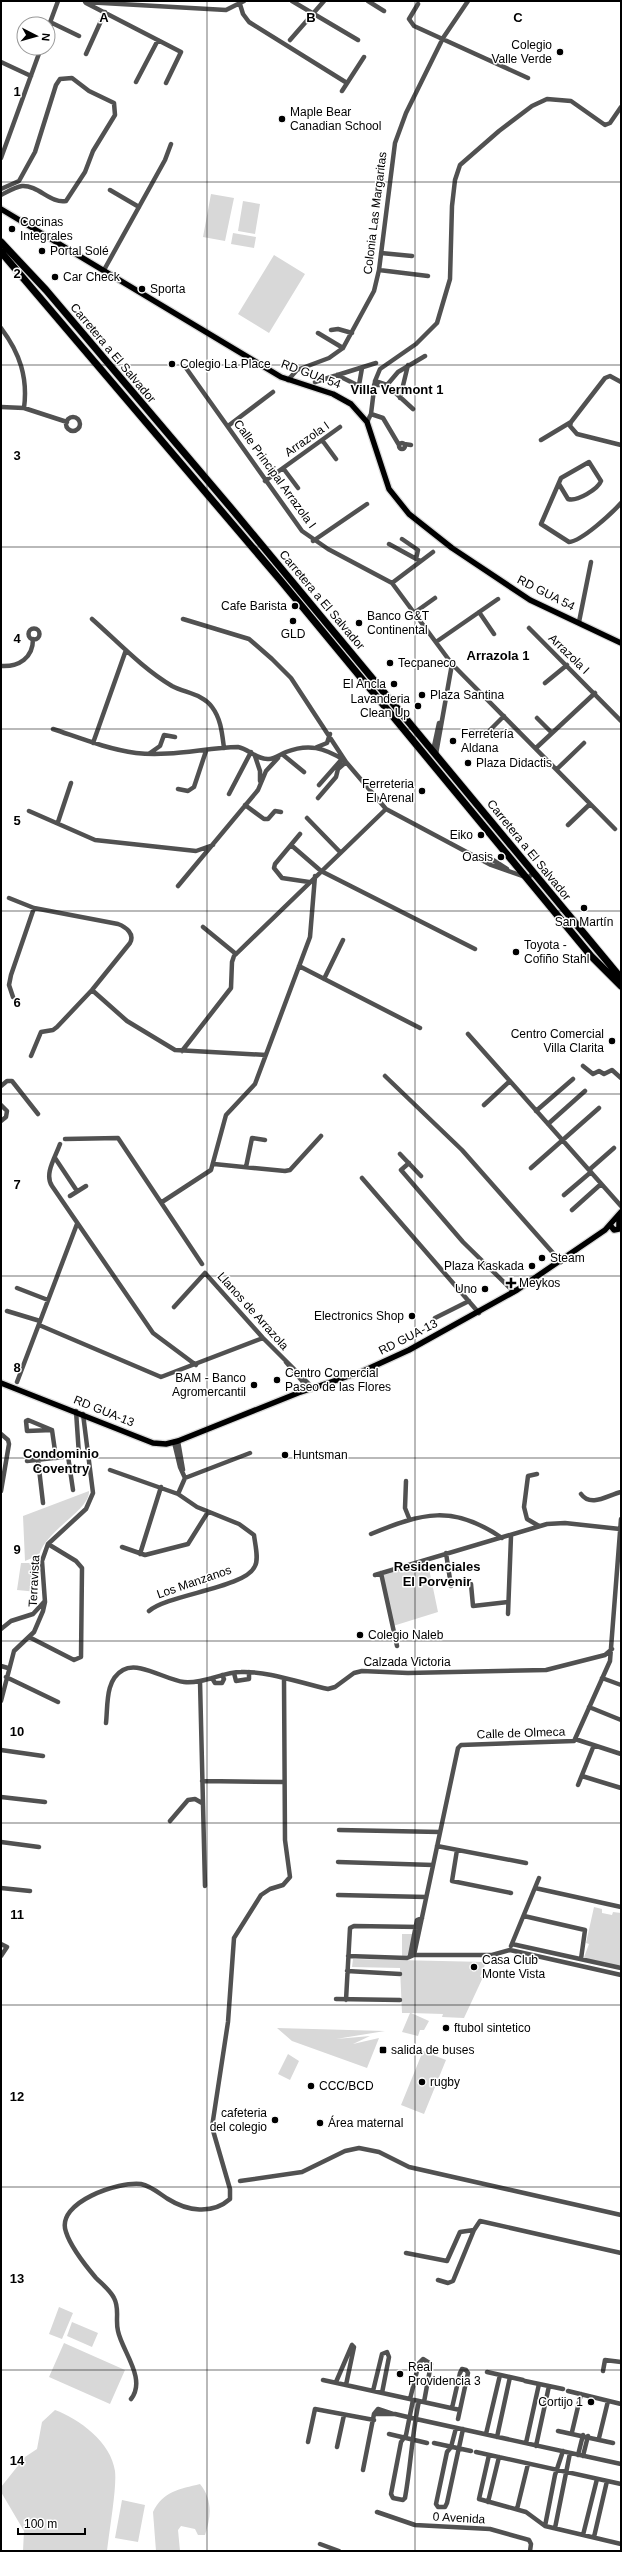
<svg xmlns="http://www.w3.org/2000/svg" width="622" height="2552" viewBox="0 0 622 2552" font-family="Helvetica,sans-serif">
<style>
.green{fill:#d8d8d8}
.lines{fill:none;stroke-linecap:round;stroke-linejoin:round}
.major-casing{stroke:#dbdbdb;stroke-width:8}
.highway-casing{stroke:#dbdbdb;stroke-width:9}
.minor{stroke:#515151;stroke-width:4.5}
.major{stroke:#000;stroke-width:5.5}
.highway{stroke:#000;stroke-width:7}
.grid{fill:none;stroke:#000;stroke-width:1;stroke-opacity:0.55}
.poi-dot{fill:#000;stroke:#fff;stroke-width:1.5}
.labels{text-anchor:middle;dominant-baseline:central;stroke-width:3;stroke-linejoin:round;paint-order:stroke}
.poi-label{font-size:12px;fill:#000;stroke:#fff;text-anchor:start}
.street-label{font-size:12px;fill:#000;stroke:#fff}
.neighbourhood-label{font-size:13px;font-weight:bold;fill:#000;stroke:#fff}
.grid-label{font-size:13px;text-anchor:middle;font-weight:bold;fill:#000;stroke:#fff;stroke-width:3;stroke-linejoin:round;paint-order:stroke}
</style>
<rect width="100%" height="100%" fill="#fff"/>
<path class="green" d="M211,194L234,198L225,241L203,237Z
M243,201L260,204L255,234L238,231Z
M233,233L256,237L254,248L231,244Z
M274,255L305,274L269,333L238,314Z
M89,1491C90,1510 47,1529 39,1555L25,1561L23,1516Z
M427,1559L438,1612L393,1626L381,1573Z
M21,1563H37L38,1592L17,1590Z
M594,1907L602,1909V1913L612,1915L613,1912L621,1913V1969L583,1960L589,1944L586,1943Z
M402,1934H413L408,1959H402Z
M353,1959L486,1962L480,1977L484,1975L464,2018L442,2017L443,2014L411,2013L429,2021L424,2030H420L418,2036L402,2032L410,2013H402L400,1968L352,1967Z
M277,2028L385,2031L336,2039L370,2036L353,2044L379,2038L367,2068L292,2041Z
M423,2051L446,2060L424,2114L401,2105Z
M288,2054L299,2061L290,2080L278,2074Z
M59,2307L73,2313L62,2339L49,2334Z
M72,2322L98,2333L92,2347L67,2336Z
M64,2343L125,2370L110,2404L49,2377Z
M55,2410C79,2419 111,2442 115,2471C117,2488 109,2532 107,2551H23L24,2531L1,2492V2487L25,2457L37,2449L42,2422Z
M200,2484C213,2500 211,2517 205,2535H198L195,2529L181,2526L178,2530L180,2551H156L153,2512C163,2491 180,2489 200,2484Z
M122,2500L145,2505L138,2542L115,2538Z"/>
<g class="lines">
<g class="major-casing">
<path id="major" d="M1,209L281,377L333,394L351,404L367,422L389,489L409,514L452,548L530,600L621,643
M610,1225L614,1230L619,1229V1219
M1,1383L153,1443L166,1444L178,1441L298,1393L361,1372L409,1350L517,1290L605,1230L621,1212"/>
</g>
<g class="highway-casing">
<path id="highway" d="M1,242L46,290L231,508L621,978
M1,252L281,581L591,956L621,986"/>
</g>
<path class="minor" d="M239,1L243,14L249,22L347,83
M292,1L358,40
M368,1L384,11
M85,2L226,10L244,1
M86,3L181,52L166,83
M418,4L409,19L414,26L528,78
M50,22L79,36
M48,28L58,1
M290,40L324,1
M86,54L105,12
M1,62L31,76
M136,82L158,40
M342,91L364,57
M1,158L41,48
M1,189L19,181L35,152L56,85L60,79L72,78L89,91L114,103L115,115L93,151L85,172L66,201C51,204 38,185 22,186C15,187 7,192 1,195
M110,190L139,207
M381,253L412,256
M104,270L165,160L171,144
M379,270L428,276
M1,328C20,353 28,378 24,408
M331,330L338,329L352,333
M318,333L343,348
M186,368L302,531L328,549L392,583L452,664L615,829
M337,375L373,393
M288,380L297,370L329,358L343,348L374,291L379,270L395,143L406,113L443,38L468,1
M375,381L387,385L413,409
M315,382L376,363
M359,385L362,368
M374,385H387L398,372L425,356
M400,398L408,365
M1,407L24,408L67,422
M371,414L383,418L399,445
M66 424a7 7 0 1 1 14 0a7 7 0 1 1-14 0Z
M367,422L371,414L375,381L380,369L416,344L437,323L450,279L452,206L455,180L460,165L499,131L532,106L547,99L571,101L605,125L610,123L621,107
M228,426L273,392
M322,440L336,459
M541,440L571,422
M399 446a3 3 0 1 1 6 0a3 3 0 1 1-6 0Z
M404,444L411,445
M621,445L577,434L570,426L571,422L605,378L610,376L621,382
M283,468L298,488
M265,481L340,427
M559,484L568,499C577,502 598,489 601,481L589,462L561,478L541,524L569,542C582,541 612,513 621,503
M402,539L418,550L416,559
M313,541L367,504
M389,544L420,561
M392,583L433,552
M479,612L494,634
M414,613L435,598
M92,619C117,641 143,669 172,686C185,693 203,694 212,707C221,719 222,733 224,748
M183,619L249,639L272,659L291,678L346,762L386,809L491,865L528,878L533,873
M579,622L591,562
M529,628L621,721
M28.5 634a5.5 5.5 0 1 1 11 0a5.5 5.5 0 1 1-11 0Z
M436,642L498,599
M1,666C19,667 33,658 33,639
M545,683L567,665
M537,718L552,733
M53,729C80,738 107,749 136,753C170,757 204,748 238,747C249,749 257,760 269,759C274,759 281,754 286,752C309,743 324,748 344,760
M487,733L504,716
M93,743L126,650
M317,747L327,743L330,734
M536,748L595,693
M433,751L439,723
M150,753L160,746L164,735L175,737
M282,754L304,772
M436,754L452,664
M255,756L260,771V781
M557,769L584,743
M319,785L342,759
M178,789L188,791L194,787L206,751
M229,794L251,752
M318,798L336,777L338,769L346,762
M245,805L264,819H268L275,811L281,812
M29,811L95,840L196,851L213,845
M307,818L340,852
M58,822L71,783
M568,825L590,804
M300,834L275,864L274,868L282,878L309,882
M291,845L321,871L475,949
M485,860H493L507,869
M178,886L258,790L266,771L278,758
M9,898L34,908L118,924C126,927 135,934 130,943L92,990L57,1027L53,1030L41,1032L31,1056
M203,927L236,954
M299,966L420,1028
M324,979L343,940
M92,990L127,1021L175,1050L266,1055
M13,997L9,985L11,975L34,908
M468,1034L621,1206
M182,1051L231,988L232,962L234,956L386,809
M583,1066L593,1074L599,1071L604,1074L612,1070L621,1078
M385,1076L462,1150L561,1262
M1,1086L7,1081H12L38,1114
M1,1105L7,1111L6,1117L1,1121
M484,1105L510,1081
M536,1111L573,1079
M548,1124L585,1091
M65,1139L118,1138L202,1264
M60,1144C55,1158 44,1174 52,1186L153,1333L196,1365
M400,1154L421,1176
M55,1158L77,1191
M409,1163L401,1170L463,1242L514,1292
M214,1164L285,1171L290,1170L321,1136
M246,1167L252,1138L265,1140
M531,1168L599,1108
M589,1170L614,1148
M362,1178L479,1313
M564,1195L591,1172
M70,1196L86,1186
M162,1202L211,1170L226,1115L255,1084L310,937L315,876
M572,1210L601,1184
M17,1288L48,1300
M174,1307L205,1273L263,1338L313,1388
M7,1311L40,1321
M435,1318L469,1301
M39,1325L161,1377L263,1338
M286,1362L309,1389
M17,1382L77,1224
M76,1411L79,1455
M52,1430L27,1431L26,1421L28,1420L52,1430L56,1458
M1,1434L8,1440L9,1444L1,1491
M178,1441L183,1470
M174,1442L180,1467L185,1478
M68,1456L73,1490
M38,1460L43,1503
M27,1461L88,1454
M110,1470L178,1494L197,1507L239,1524L254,1535C255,1544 259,1559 255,1566C246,1588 169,1594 149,1611
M537,1474L528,1476L524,1507L527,1519L539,1526
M406,1481L405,1508L409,1518
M178,1494L185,1478L250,1453
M581,1494C591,1508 608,1495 621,1492
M371,1534C422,1513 453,1504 502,1538
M122,1547L145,1555L188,1544L208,1512
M446,1553L451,1586
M140,1554L161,1487
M381,1573L397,1646
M375,1575L547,1524L565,1523L620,1529
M471,1584L473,1606L508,1602
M508,1614L511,1536
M1,1629L11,1621L33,1614L44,1602
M29,1637L74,1660L81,1657L82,1568L76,1561L48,1544
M1,1666L8,1668
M234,1673L236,1681L249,1679V1672
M6,1677L58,1702
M212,1678L215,1683H222L224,1679L222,1675
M602,1678L621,1685
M200,1681L205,1886
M1,1701L14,1651L34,1632L43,1611L45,1602L42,1561L48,1544L86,1509L93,1493L83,1414
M589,1707L621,1720
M106,1723C108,1705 105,1680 123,1670C139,1661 166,1680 184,1682C204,1684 222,1672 241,1672C269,1671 300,1683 328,1689L335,1687L354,1673L362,1671L408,1673L546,1670L605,1655L612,1649
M575,1739L621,1754
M1,1750L43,1756
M582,1776L621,1788
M202,1781L284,1782
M578,1785L594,1745
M1,1797L45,1802
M170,1821L188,1800L195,1799L202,1803
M339,1830L440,1832
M1,1842L39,1847
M437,1846L526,1863
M457,1850L452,1881L511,1893
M338,1862L433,1865
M1,1888L30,1891
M535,1888L621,1907
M338,1895L426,1897
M524,1916L585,1930L581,1959
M1,1944L7,1947L1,1956
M512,1944L621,1968
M511,1946L539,1878
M414,1955L458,1748L461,1745L574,1741L575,1739L610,1661L621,1519
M348,1956L407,1958L414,1955H492L510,1950L621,1975
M410,1956L417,1920L422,1918
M347,1971L400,1974
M336,1999L400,2000
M346,2000L350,1928L354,1926L420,1927
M240,2181L302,2172L345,2151L359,2148L379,2152L409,2167L621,2215
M406,2253L447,2261L460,2232L474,2230
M438,2280L448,2283L453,2281L474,2230L480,2221L621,2253
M603,2371L605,2360L621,2362
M487,2372L523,2380
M323,2380L460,2410
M525,2381L563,2389
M336,2382L352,2345
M346,2385L354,2347L352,2345
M373,2391L382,2354L387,2352L389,2357L382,2393
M568,2391L621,2404
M131,2399C147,2379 122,2351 118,2331C115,2319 120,2309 114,2298C110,2290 102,2284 96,2278C85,2265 71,2248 66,2232C55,2202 120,2181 141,2184C151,2186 160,2194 168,2199C187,2211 212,2215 230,2199V2189L212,2127L228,2022L234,1938L261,1895L270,1889L283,1885L290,1877L285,1840L284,1679
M410,2399L419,2363L423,2359L431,2364L424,2402
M413,2400L406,2435L401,2442L391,2494L393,2498L403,2500L405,2498C411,2465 412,2433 419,2401
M452,2408L460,2373L462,2369L466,2370L468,2373L458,2419
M374,2414H395L416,2419L621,2464
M456,2428L451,2447L447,2452L436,2504L438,2507H445L447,2503L463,2429
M558,2431L613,2443
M572,2432L581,2394
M389,2434L427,2443
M486,2434L500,2375
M497,2437L510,2377
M599,2438L608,2401
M308,2442L315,2409L374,2420
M434,2443L471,2451
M526,2443L539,2384
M536,2446L549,2386
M337,2447L344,2415
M476,2452L621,2484
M489,2455L479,2499L526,2512L545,2526L621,2544
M578,2455L583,2435
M583,2456L588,2436
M363,2470L374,2414L378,2409L393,2414
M488,2502L499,2457
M517,2509L528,2464
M377,2512L415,2525L490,2529L529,2540L531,2544L530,2551
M545,2526L555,2475L563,2451
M555,2528L570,2453
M583,2535L597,2479
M594,2537L607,2481
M320,2544L339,2551"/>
<use href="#major" class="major"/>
<use href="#highway" class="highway"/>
</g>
<path class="grid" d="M207,1V2551M415,1V2551M1,182H621M1,365H621M1,547H621M1,729H621M1,911H621M1,1094H621M1,1276H621M1,1458H621M1,1641H621M1,1823H621M1,2005H621M1,2187H621M1,2370H621"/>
<g class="poi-dot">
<circle cx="560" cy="52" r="4"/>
<circle cx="282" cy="119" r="4"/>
<circle cx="12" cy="229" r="4"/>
<circle cx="42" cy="251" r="4"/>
<circle cx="55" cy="277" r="4"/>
<circle cx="142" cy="289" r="4"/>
<circle cx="172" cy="364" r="4"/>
<circle cx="295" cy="606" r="4"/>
<circle cx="293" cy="621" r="4"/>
<circle cx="359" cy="623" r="4"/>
<circle cx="390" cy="663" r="4"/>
<circle cx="394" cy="684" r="4"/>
<circle cx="422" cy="695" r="4"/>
<circle cx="418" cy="706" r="4"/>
<circle cx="453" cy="741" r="4"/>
<circle cx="468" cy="763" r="4"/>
<circle cx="422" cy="791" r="4"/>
<circle cx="481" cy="835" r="4"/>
<circle cx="501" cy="857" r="4"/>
<circle cx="584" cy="908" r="4"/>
<circle cx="516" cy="952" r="4"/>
<circle cx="612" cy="1041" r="4"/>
<circle cx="542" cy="1258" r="4"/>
<circle cx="532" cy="1266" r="4"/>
<path d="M509 1277h4v4h4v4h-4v4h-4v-4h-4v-4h4z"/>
<circle cx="485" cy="1289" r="4"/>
<circle cx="412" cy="1316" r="4"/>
<circle cx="277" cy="1380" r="4"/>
<circle cx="254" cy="1385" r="4"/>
<circle cx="285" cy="1455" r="4"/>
<circle cx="360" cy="1635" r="4"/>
<circle cx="474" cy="1967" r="4"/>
<circle cx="446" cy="2028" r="4"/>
<rect x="379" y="2046" width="8" height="8" rx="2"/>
<circle cx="422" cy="2082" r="4"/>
<circle cx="311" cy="2086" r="4"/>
<circle cx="275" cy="2120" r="4"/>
<circle cx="320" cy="2123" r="4"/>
<circle cx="400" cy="2374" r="4"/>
<circle cx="591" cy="2402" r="4"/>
</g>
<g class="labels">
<g class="poi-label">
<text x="552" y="45" text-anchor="end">Colegio<tspan x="552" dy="14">Valle Verde</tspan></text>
<text x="290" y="112">Maple Bear<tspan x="290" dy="14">Canadian School</tspan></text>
<text x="20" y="222">Cocinas<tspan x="20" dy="14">Integrales</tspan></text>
<text x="50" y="251">Portal Solé</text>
<text x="63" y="277">Car Check</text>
<text x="150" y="289">Sporta</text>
<text x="180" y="364">Colegio La Place</text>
<text x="287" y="606" text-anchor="end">Cafe Barista</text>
<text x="367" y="616">Banco G&amp;T<tspan x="367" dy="14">Continental</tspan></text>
<text x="293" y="634" text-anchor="middle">GLD</text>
<text x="398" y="663">Tecpaneco</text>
<text x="386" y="684" text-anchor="end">El Ancla</text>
<text x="430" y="695">Plaza Santina</text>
<text x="410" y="699" text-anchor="end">Lavanderia<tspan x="410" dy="14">Clean Up</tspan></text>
<text x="461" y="734">Ferretería<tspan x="461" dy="14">Aldana</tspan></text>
<text x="476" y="763">Plaza Didactis</text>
<text x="414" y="784" text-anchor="end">Ferreteria<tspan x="414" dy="14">El Arenal</tspan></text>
<text x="473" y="835" text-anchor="end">Eiko</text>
<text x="493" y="857" text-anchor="end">Oasis</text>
<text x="584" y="922" text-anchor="middle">San Martín</text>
<text x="524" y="945">Toyota -<tspan x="524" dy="14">Cofiño Stahl</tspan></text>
<text x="604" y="1034" text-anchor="end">Centro Comercial<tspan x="604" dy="14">Villa Clarita</tspan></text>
<text x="550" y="1258">Steam</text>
<text x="524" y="1266" text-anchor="end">Plaza Kaskada</text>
<text x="519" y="1283">Meykos</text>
<text x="477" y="1289" text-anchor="end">Uno</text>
<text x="404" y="1316" text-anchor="end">Electronics Shop</text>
<text x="285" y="1373">Centro Comercial<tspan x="285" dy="14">Paseo de las Flores</tspan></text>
<text x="246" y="1378" text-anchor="end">BAM - Banco<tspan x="246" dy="14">Agromercantil</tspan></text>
<text x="293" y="1455">Huntsman</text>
<text x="368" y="1635">Colegio Naleb</text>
<text x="482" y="1960">Casa Club<tspan x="482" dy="14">Monte Vista</tspan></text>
<text x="454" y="2028">ftubol sintetico</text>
<text x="391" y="2050">salida de buses</text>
<text x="430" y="2082">rugby</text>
<text x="319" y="2086">CCC/BCD</text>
<text x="267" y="2113" text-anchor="end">cafeteria<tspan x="267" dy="14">del colegio</tspan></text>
<text x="328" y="2123">Área maternal</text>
<text x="408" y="2367">Real<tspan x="408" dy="14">Providencia 3</tspan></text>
<text x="583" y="2402" text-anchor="end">Cortijo 1</text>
</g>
<g class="street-label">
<text transform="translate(375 213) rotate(-83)">Colonia Las Margaritas</text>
<text transform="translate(113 353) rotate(50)">Carretera a El Salvador</text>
<text transform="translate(311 374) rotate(20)">RD GUA 54</text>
<text transform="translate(307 439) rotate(-35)">Arrazola I</text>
<text transform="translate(275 474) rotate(54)">Calle Principal Arrazola I</text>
<text transform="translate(546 593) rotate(27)">RD GUA 54</text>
<text transform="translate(322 600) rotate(50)">Carretera a El Salvador</text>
<text transform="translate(569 654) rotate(44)">Arrazola I</text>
<text transform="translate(529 850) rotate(51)">Carretera a El Salvador</text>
<text transform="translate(253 1311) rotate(48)">Llanos de Arrazola</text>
<text transform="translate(408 1337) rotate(-27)">RD GUA-13</text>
<text transform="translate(104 1411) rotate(22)">RD GUA-13</text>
<text transform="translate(34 1581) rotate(-87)">Terravista</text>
<text transform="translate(194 1582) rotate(-19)">Los Manzanos</text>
<text x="407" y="1662">Calzada Victoria</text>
<text transform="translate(521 1733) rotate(-2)">Calle de Olmeca</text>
<text transform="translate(459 2518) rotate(3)">0 Avenida</text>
</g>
<g class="neighbourhood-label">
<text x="397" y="389">Villa Vermont 1</text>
<text x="498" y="655">Arrazola 1</text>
<text x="61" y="1453">Condominio<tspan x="61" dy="15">Coventry</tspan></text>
<text x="437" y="1566">Residenciales<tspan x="437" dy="15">El Porvenir</tspan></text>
</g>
</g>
<g class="grid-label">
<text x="104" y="22">A</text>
<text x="311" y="22">B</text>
<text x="518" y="22">C</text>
<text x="17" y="96">1</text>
<text x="17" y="278">2</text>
<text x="17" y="460">3</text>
<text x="17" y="643">4</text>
<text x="17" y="825">5</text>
<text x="17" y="1007">6</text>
<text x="17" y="1189">7</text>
<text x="17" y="1372">8</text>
<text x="17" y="1554">9</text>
<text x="17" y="1736">10</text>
<text x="17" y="1919">11</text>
<text x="17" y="2101">12</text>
<text x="17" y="2283">13</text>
<text x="17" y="2465">14</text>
</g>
<rect width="622" height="2552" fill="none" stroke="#000000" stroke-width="4"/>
<g transform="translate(36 36) rotate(96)"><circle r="19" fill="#ffffff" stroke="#999999"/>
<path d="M0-3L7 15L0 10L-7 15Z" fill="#000000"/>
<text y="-6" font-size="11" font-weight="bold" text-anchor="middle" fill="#000000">N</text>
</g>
<path d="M18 2528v6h67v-6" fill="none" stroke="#000000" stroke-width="2"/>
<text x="24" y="2528" font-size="12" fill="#000000" stroke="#ffffff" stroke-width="3" paint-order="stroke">100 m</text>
</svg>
